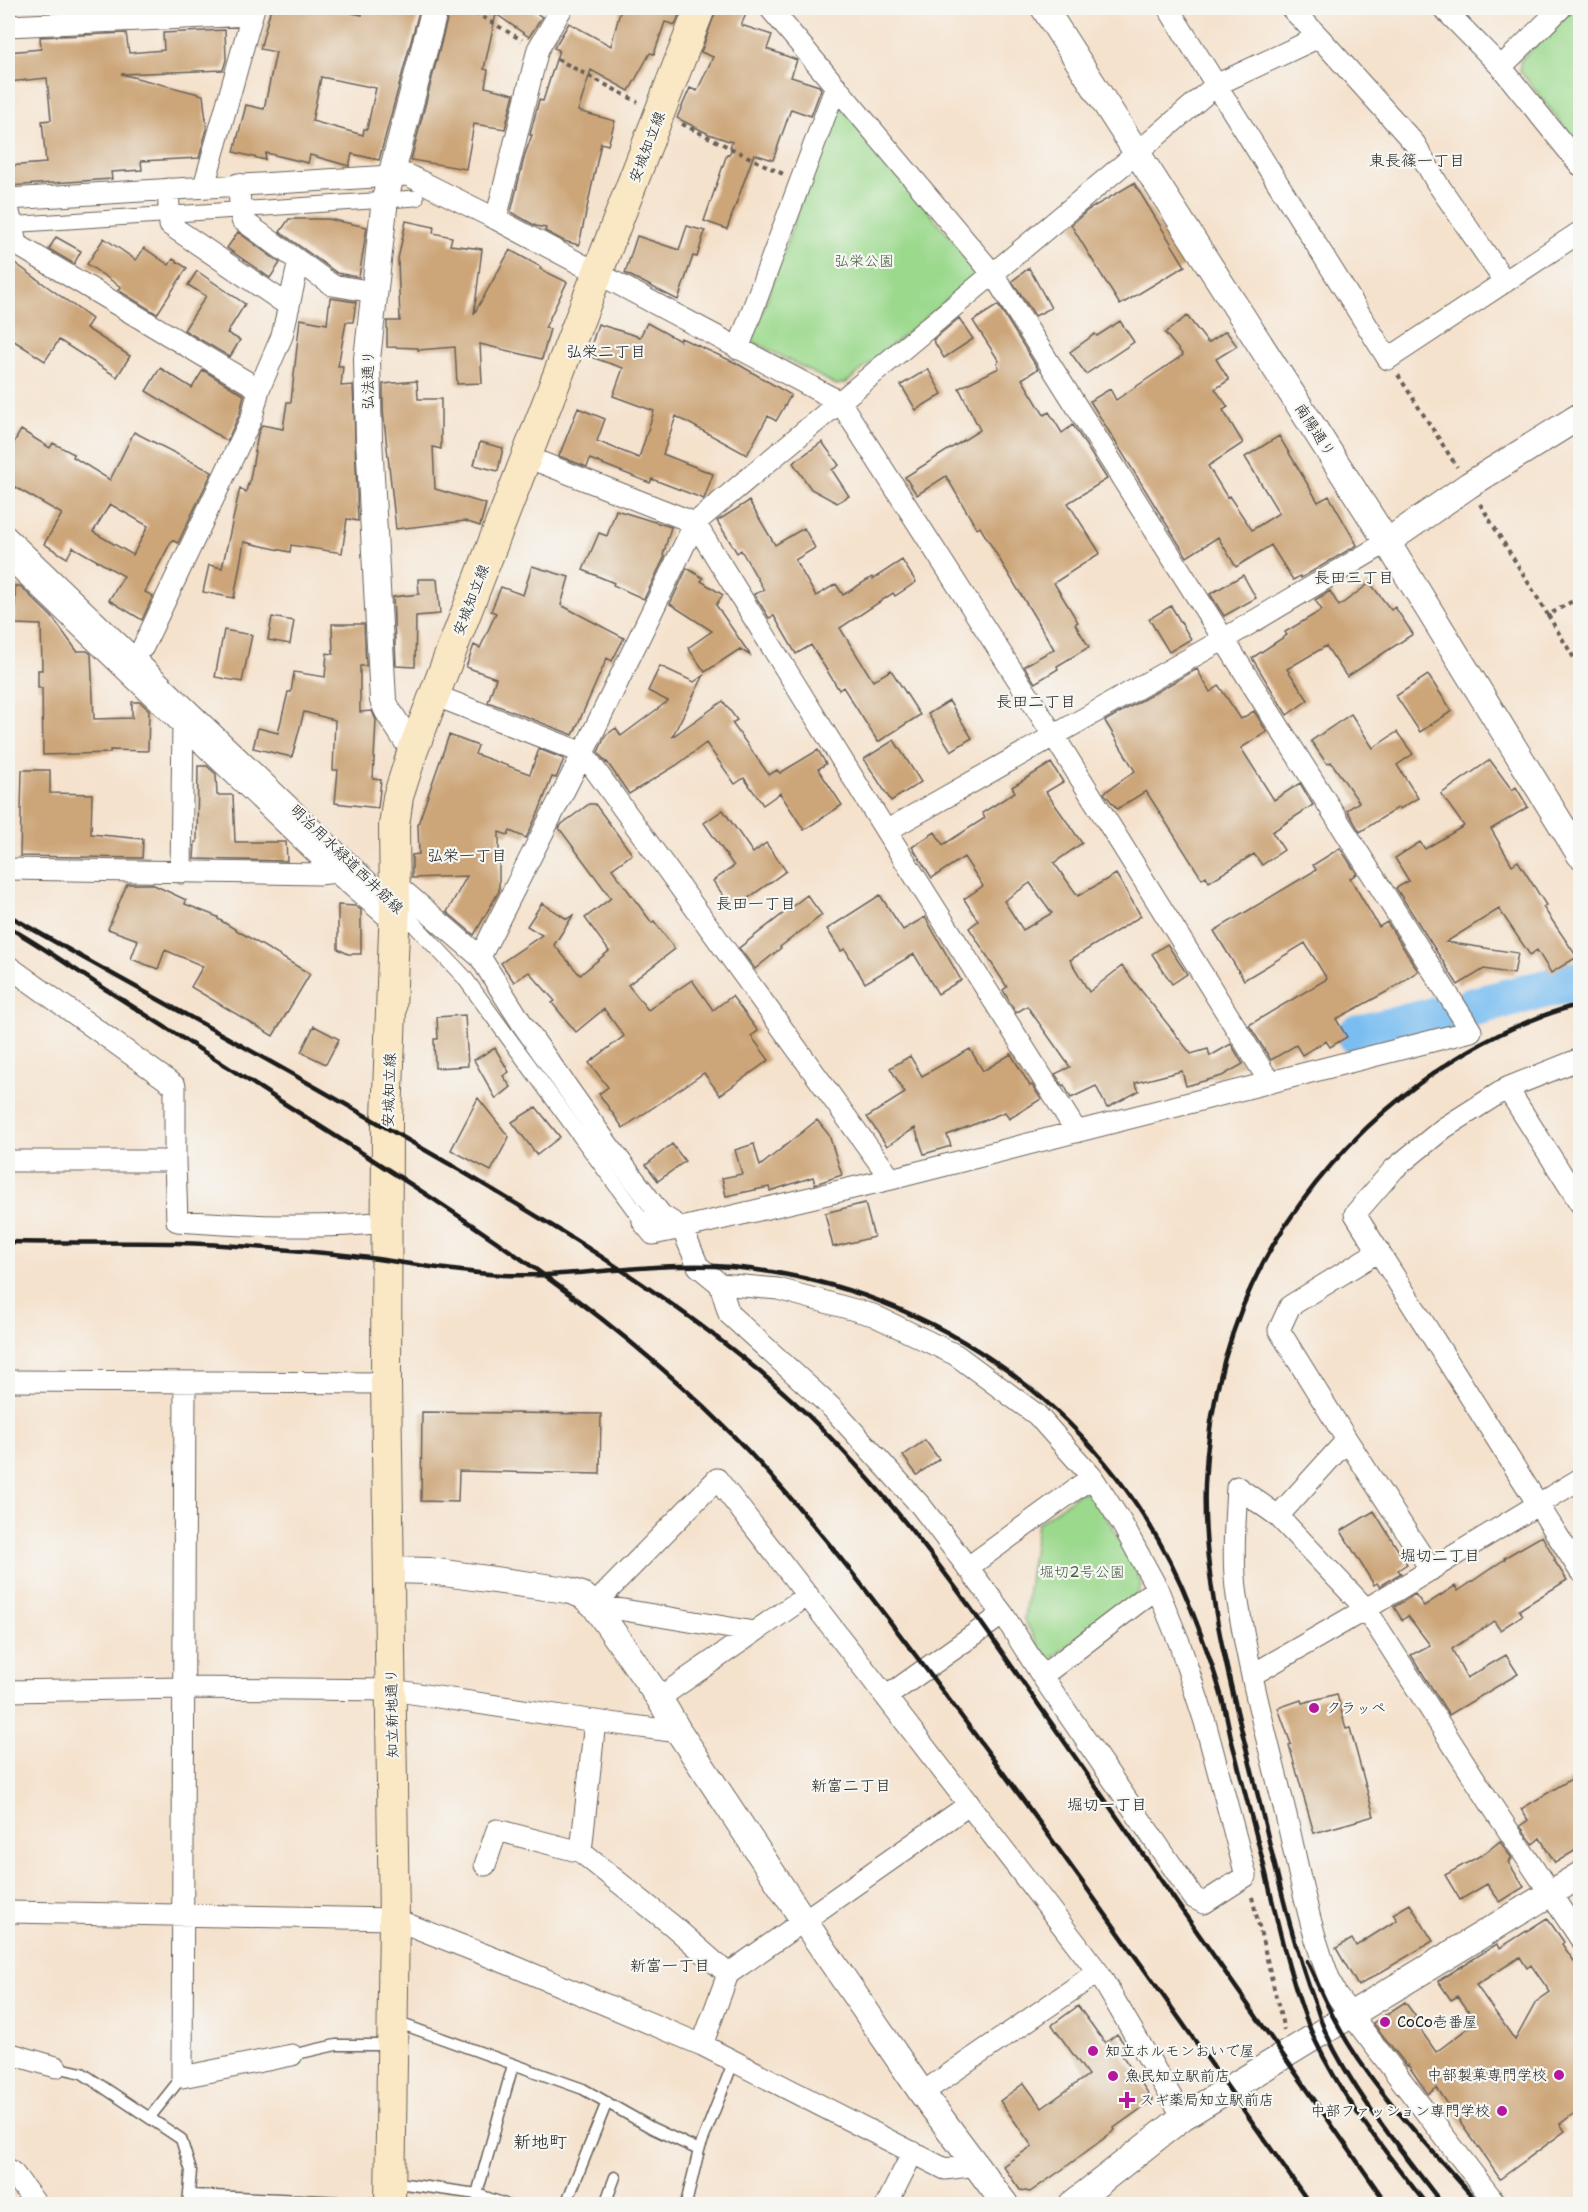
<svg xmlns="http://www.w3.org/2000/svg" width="1588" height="2212" viewBox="0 0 1588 2212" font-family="'Shantell Sans','Klee One',sans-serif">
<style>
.green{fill:#9bd98d;stroke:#5c7a54;stroke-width:1.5}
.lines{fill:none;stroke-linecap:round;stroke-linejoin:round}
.river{stroke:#7abef1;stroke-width:39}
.building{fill:#cca578;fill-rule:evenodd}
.service-casing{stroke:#68615a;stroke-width:13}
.pedestrian-casing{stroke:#68615a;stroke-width:17}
.minor-casing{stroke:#68615a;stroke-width:23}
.tertiary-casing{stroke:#68615a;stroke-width:28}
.secondary-casing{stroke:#68615a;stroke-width:32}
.path{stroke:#68615a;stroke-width:4;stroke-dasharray:4.5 4.5;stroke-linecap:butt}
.service{stroke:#fff;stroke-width:10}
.pedestrian{stroke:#fff;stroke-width:15}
.minor{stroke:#fff;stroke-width:21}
.tertiary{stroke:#fff;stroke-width:26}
.secondary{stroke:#fae7c3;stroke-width:30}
.rail{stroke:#1c1c1c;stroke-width:4.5}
.poi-dot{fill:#b5179e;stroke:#f6f6f2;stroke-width:2}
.labels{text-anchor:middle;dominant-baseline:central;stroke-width:4.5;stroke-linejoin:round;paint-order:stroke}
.street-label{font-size:15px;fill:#1c1c1c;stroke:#f6f6f2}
.park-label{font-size:15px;fill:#485e44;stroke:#f6f6f2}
.poi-label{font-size:15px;fill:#1c1c1c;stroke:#f6f6f2;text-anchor:start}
.neighbourhood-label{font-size:16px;fill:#1c1c1c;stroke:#f6f6f2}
.quarter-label{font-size:18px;fill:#1c1c1c;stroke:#f6f6f2}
</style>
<rect width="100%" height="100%" fill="#f6f6f2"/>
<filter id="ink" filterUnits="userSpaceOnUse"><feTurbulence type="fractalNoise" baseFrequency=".0167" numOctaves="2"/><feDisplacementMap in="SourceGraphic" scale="12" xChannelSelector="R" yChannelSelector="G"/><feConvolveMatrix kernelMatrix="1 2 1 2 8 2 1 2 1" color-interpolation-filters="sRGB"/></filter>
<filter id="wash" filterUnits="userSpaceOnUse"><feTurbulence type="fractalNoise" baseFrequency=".008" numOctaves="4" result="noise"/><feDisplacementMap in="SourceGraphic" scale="24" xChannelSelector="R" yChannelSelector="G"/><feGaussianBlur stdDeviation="1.35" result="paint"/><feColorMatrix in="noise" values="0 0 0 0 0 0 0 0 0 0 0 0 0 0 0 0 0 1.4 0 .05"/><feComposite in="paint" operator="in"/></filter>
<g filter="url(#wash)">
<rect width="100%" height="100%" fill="#f5e2cd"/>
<path class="green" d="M1580,10V147L1520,71V61L1569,12Z
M843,109L975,267L976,276L846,383L836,385L752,341L833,111Z
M1081,1492L1091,1493L1130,1555L1141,1584L1139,1593L1047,1661L1024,1619L1037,1524Z"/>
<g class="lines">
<path class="river" d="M1472,1007L1580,980
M1356,1035L1446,1014"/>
</g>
<g id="blocks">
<path class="building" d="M271,8H327L362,15L363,8H420L379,160L352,154L349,166L310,155L308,163L266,153L265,160L234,152L246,105L264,109L276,52L260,49ZM321,77L376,88L367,129H364L363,135L312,121Z
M450,8H529L542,17L529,37L496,14L484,69L488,70L485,87L514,94L505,129L474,124L466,169L411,160Z
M621,8H682L675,25L665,22L654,54L650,53L629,91L591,70L578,111L615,121L608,145L601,143L579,245L564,241L545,231L546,228L536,226L511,212L525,154L532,135H530L539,100L543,101L559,50L554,48L569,23L611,46Z
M717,8H749L741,25L772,35L767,49L797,60L791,77L819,86L821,89L811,116L791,109L773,160L754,154L727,229L704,221L727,154L729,155L732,148L730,147L732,142L709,134L677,118L690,88L697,91L713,57L701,52Z
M225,30L226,60L223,70L121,74L203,95L207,129L199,158L141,161L142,170L111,172L112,179L8,186V166L46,163L42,121L51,120L47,78L8,82V52L41,49L40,37L126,33L129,53L164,50L163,33Z
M1134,183L1185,266L1120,305L1071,225L1088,210Z
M289,219H328L367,227L359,277L337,273L280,232Z
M406,221L434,227L433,233L452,237L450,245L482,249L474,314L510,250L541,267L540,269L567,282L545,328L550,329L542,359L480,344L482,383L457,384L455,347L418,350V348L387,347V321H400L398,259Z
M687,226L705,231L697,257L693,256L678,300L625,273L637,236L679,250Z
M238,232L280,263L270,278L227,248Z
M56,237L81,251L74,264L49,249Z
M104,238L136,260L144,248L169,265L173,259L187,268L157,314L118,290L121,287L87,264Z
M8,258L92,319L86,328L130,356L117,377L59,340L45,361L8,337Z
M1029,268L1051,308L1035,316L1012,281Z
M197,271L245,304L227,333L240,340L230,357L184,330L206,296L188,285Z
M330,298L356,302L353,322H346L338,366H343L341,386L353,385L358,521L347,519L342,553L291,545L290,552L244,542L234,598L203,592L209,565L222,568L240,488L246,492L248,484L249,485L258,434L262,425L283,429L287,402H291L300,319L327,324Z
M998,305L1038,369L1022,379L1044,415L1049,412L1062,433L1073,425L1107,479L1068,503L1100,553L1054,583L1078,622L1075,624L1089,647L1057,666L1058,669L1035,683L1024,666L1054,649L980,527L977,529L946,476L917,495L905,477L980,430L959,388L999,368L997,363L999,361L973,321Z
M1187,316L1208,343L1226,331L1237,346L1216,359L1229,380L1215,389L1228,407L1223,410L1243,443L1208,466L1227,497L1229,496L1252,530L1279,513L1245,457L1279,436L1318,502L1329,496L1357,545L1301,578L1300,576L1293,580L1271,545L1236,567L1218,537L1187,557L1090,401L1110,389L1116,400L1183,355L1165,333Z
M959,318L973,339L944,358L933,340Z
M1120,321L1134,342L1086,374L1070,352L1095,334L1097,336Z
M647,323L680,341L681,338L736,363L791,395L776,421L768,416L747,455L676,416L663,454L713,474L704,499L652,479L650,483L590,459L587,467L559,456L578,408L605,419L597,441L639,458L654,411L613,396L623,368L588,356L598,324L640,337Z
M160,368L192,388L203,370L244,395L240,413L227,441L146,391Z
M928,369L942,394L916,410L901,385Z
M417,381L418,399H441V449L433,447L435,489L486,504L480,526L465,521L396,529L383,411V384Z
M21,430L50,448L53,443L74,454L73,457L110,480L134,432L212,472L178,543L172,540L145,592L153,596L142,620L109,600L124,576L73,547L67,558L44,544L62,514L8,483V453ZM110,504L148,526L133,555L93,532Z
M480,442L503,448L498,471L474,465Z
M822,442L839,465L832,470L849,496L837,503L811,489L793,463Z
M749,501L775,545L804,528L815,548L795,560L816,596L836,584L843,595L872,577L873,579L902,560L916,582L895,596L893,593L840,628L873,681L891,670L920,715L878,742L843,687L839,690L811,645L796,654L774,616L769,618L754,594L764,590L741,550L737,553L717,521Z
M616,510L671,527L663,555L665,556L644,599L613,585L614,583L583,570L599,533L607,536Z
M532,566L569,577L561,605L624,638L612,661L607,658L573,735L488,702L496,678L466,667L474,645L480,648L496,613L491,611L501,587L523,595Z
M687,568L703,578L701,581L723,595L716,605L751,656L740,649L705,672L688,648L712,631L670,604Z
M1243,575L1256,598L1224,616L1210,594Z
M418,579H437L440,614L416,616L415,667L396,666L393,597L419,594Z
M1370,583L1391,610L1395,607L1413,634L1347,677L1326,646L1287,669L1308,700L1287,715L1252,658L1287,635L1285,632L1322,610L1315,600L1330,591L1339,606Z
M15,586H20L52,617L77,651H87L91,654L94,719L132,718V702H140L149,710L148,751L110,750V753L43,755L42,688H38V670H42L41,625L15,624Z
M1171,606L1191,639L1169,652L1149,619Z
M272,617L294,621L290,644L268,640Z
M332,624H364L366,666H360V712L372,711L376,720L373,779L381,780L378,808L335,803L338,770H333L335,720L304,712L292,757L253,748L258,728L278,733L288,692H291L294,672L325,677L327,653L333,654Z
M224,630L252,635L242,682L215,677Z
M660,666L694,682L704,675L672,737L723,701L737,720L732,723L769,775L777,770L780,773L818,750L826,764L818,769L842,805L804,830L780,793L763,805L744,778L735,784L706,743L677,765L629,794L607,762L606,763L598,752L606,735L616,728L621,736L668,701L648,691Z
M1197,669L1210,692L1219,686L1241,719L1254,711L1267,732L1241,748L1274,800L1300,783L1313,805L1272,832L1284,850L1262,865L1254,854L1209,882L1206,876L1202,879L1146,791L1117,809L1104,793L1135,771L1105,721Z
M1428,675L1452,711L1420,732L1396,696Z
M949,701L972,738L951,751L928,714Z
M1351,714L1373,748L1397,732L1413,754L1397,765L1418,798L1400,809L1399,807L1360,832L1347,810L1359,802L1331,762L1327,764L1311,741Z
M449,735L478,746L475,754L530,774L539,749L564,759L556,778L552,777L539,811L526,838L510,831L508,835L499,832V891L474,935L447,912L467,876L412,878V855L419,854L418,824Z
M894,740L921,782L891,801L864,759Z
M1490,760L1512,790L1516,787L1528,807L1491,829L1512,865L1518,861L1546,905L1543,907L1577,957L1551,973L1537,950L1530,955L1499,909L1446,942L1518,953L1514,974L1484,969L1458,985L1396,888L1409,881L1395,858L1420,842L1425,849L1464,826L1441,794Z
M1051,763L1063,782L1046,792L1082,843L1054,863L1078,896L1116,874L1141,916L1070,960L1089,992L1122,966L1191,1054L1208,1049L1210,1056L1231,1044L1243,1064L1222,1076L1186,1086L1182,1071L1135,1083L1139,1091L1107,1108L1096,1086L1071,1098L1064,1085L1063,1086L1055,1074L1070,1067L1027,1006L1016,1013L1003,990L1007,987L969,928L978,921L964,899L983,886L964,857L932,878L912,847L935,832L943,845L985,818L982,813L1015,792L1012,787ZM1030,883L1052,913L1023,930L1004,901Z
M198,766H207L216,774L217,795H233L235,842H286L287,861L194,859L195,842H197Z
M22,770H50V793L92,794L91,834L143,839L142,858L20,856Z
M589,804H595L632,854L612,869L652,923L654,921L675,949L628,985L648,1010L692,980L713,1010L732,996L758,1031L751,1036L769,1060L720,1095L704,1073L623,1128L599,1094L608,1087L589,1063L624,1036L604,1009L576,1032L552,1003L555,1001L529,972L514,982L501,963L542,935L527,926L542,903L567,919L574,914L554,945L580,975L609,951L585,918L611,898L559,828L562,824Z
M723,810L753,853L766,843L786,871L733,909L713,881L734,866L704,823Z
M1340,848L1357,874L1350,878L1379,927L1387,922L1418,971L1390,990L1336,1019L1347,1037L1330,1047L1326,1041L1302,1055L1296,1045L1271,1060L1249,1025L1327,979L1305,943L1244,980L1214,931L1316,870L1313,865Z
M127,884H152L186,900L185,904L218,917V919L310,974L273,1036L191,987L203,966L165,950L158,969L131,959L138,940L108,929Z
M807,895L822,915L780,947L781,948L755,969L739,948Z
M880,895L903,930L925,917L961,980L938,994L914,954L865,983L845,949L841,951L827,929Z
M338,905L355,906L361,910V954H348L338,949Z
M1167,944L1187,974L1172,984L1152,954Z
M465,1015L468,1066L435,1068L434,1039H438L437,1017Z
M314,1026L339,1039L326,1064L301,1052Z
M495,1048L509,1072L503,1076L511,1087L496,1099L474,1060Z
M970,1049L983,1071L1011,1054L1030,1086L1032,1085L1041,1099L1009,1119L1005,1112L947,1135L951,1146L924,1154L915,1128L887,1146L867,1117L905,1093L890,1068L910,1056L922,1076Z
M478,1098L509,1137L491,1171L451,1150Z
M536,1107L560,1137L537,1155L512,1122Z
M817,1120L829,1135L842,1175L815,1184L813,1177L770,1191L769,1187L726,1196L722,1178L742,1174L735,1150L754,1144L760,1166Z
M672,1144L685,1161L658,1181L646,1165Z
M865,1203L874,1237L833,1247L825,1213Z
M422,1412L601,1414L600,1474L459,1471L458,1502L421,1501Z
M925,1440L939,1459L917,1475L903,1456Z
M1374,1511L1407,1564L1398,1570L1401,1573L1379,1586L1377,1583L1374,1585L1341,1531Z
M1542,1536L1555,1559L1554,1560L1567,1580L1519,1610L1523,1615L1500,1630L1494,1621L1452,1649L1467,1678L1506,1655L1518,1674L1449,1715L1411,1655L1430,1645L1408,1616L1402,1620L1394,1607L1415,1594L1424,1606L1455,1586L1458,1591L1505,1559L1504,1558Z
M1337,1694L1346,1729L1350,1728L1374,1816L1314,1833L1289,1745L1291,1744L1278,1708L1301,1700L1302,1703Z
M1581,1773V1847L1555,1863L1540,1838L1533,1844L1520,1826L1528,1820L1521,1809Z
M1500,1841L1512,1859L1508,1862L1524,1887L1500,1902L1487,1884L1460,1900L1445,1875L1485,1853Z
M1410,1904L1433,1941L1358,1986L1336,1948L1352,1939L1356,1946L1397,1920L1393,1914Z
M1547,1918L1564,1942L1562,1944L1581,1971V2108L1560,2124L1565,2131L1500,2179L1437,2088L1428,2094L1408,2065L1407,2066L1373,2023L1405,2002L1416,2017L1413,2019L1436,2052L1476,2022L1458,1996L1451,2000L1438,1981L1497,1944L1500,1948ZM1520,1957L1527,1968L1531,1965L1550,1992L1536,2002L1515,2040L1476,1985Z
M1078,2006L1105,2043L1117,2034L1128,2049L1121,2054L1153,2100L1114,2128L1115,2130L1063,2169L1030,2192L1020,2190L1003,2166L1032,2146L1000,2101L1024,2083L1042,2108L1088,2075L1052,2025Z"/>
</g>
</g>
<g filter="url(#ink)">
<use href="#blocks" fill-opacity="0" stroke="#68615a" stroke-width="1.5"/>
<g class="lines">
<g class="service-casing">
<path id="service" d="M396,2022L583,2089L652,2128L699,2150
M292,2055L336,2045H390
M56,2067L82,2073L181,2139L191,2171L188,2204
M150,2117L182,2077
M391,2182L477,2194L505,2204
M477,2194L513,2065
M190,2195L387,2204
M566,2204L607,2102
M605,2204L615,2177
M686,2204L699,2150L733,2063"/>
</g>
<g class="pedestrian-casing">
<path id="pedestrian" d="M8,225L416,198
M8,534L395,904L464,977L643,1222"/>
</g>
<g class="minor-casing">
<path id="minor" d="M1168,8L1388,359L1580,232
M1291,8L1319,37L1415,144L1437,183L1505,282
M1443,8L1501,67L1580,165
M8,26L251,15
M1501,67L1561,8
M238,184L242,220L332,285L374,292
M204,186L254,8
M168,189L170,225L289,306
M8,199L408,175L496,219L840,402L1054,736L1269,1081
M8,207L16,244L259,389
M496,219L538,49L562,8
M738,349L836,86
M527,457L695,523L886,831L1077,1132
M8,557L336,872L394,922
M143,647L252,417L259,389L282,336L299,261
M434,695L583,753L891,1179
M886,831L1224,639L1387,542
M8,869L319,874L336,872
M181,873L183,725
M393,882L480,957L523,1025L608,1145L661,1215L682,1228L698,1266L720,1284L729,1314L832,1408L921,1506L1003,1614L1042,1676L1194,1898L1204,1903L1246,1876L1205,1722L1179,1642L1157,1588L1121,1522L1092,1477L1037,1415L956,1355L873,1315L778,1289L720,1284
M480,957L583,753L695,523L1137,153L1216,85L1319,37
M8,966L175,1086V1161L177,1221C247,1226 317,1229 387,1222
M1580,1059L1507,1088L1580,1203
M1507,1088L1444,1128L1394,1169L1355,1214L1580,1571
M8,1161H175
M643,1222L653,1234L682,1228L891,1179L1471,1031L993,274L770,8
M1379,1251L1290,1306L1279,1330L1347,1440L1278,1516L1237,1487C1235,1523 1232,1561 1237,1596C1248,1670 1268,1743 1286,1815C1300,1876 1311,1938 1336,1995L1496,2204
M8,1381L386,1383
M185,1382L182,2077L292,2055
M1347,1440L1431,1570
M1278,1516L1366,1609L1494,1809L1580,1938
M967,1568L1092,1477
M594,1605L717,1479L886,1697
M594,1605L754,1632
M1252,1675L1366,1609L1580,1479
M1042,1676L1157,1588
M8,1691L184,1688L392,1690L595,1721L679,1732
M659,1698L808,1595
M595,1721L581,1852L673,1926L728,1974
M485,1865L497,1830L581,1852
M8,1912L394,1919L511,1965L702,2045L945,2169L977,2165
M1098,1972L1183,2117
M702,2045L728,1974L970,1804
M8,2053L56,2067
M922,2093L1098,1972L886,1697L1003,1614
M8,2169L14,2174L36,2204
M887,2204L913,2152"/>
</g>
<g class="tertiary-casing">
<path id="tertiary" d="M1044,8L1387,542L1580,855
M1387,542L1469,485L1580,416
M413,750L388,711L383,700L369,439L367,359L385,199L435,8
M390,1570L430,1571L567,1590L582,1595L594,1605L659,1698L679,1732L804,1921L922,2093L1005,2204
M1072,2204L1183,2117L1580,1875"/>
</g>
<g class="secondary-casing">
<path id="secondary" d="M390,2204L394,1919L386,1383L387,1118L395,904L394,826L398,797L413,750L700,8"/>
</g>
<path class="path" d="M467,8L522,40
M557,59L638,102
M682,124L783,174
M1398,375L1457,467
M1480,504L1548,615L1580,597
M1548,615L1580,668
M1252,1897L1284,2030"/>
<use href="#service" class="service"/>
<use href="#pedestrian" class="pedestrian"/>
<use href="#minor" class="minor"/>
<use href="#tertiary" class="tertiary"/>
<use href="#secondary" class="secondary"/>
<path class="rail" d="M8,915C68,950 130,984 192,1018C279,1066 365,1115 451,1165C558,1228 664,1292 760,1372C850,1447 925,1543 992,1638L1387,2204
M8,927C40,945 71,967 102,987C159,1023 217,1060 274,1097C439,1202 615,1309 749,1452C826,1534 892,1624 959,1713C1079,1874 1194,2040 1310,2204
M8,1242C64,1243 120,1242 176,1243C229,1244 282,1249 335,1254C391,1259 446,1272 503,1275C579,1278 654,1261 731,1267C937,1285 1117,1417 1192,1611C1205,1644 1218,1679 1226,1714C1229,1727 1231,1740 1235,1753C1245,1795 1257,1836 1267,1878C1280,1933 1292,1989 1315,2040C1343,2100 1386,2152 1426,2204
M1307,1961C1317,1982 1326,2004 1337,2024C1373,2091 1430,2147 1479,2204
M1442,2204C1402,2151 1354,2094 1326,2033C1322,2025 1319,2015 1316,2006C1291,1939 1276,1869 1259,1800C1235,1702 1201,1584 1205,1484C1208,1402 1231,1316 1273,1245C1341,1132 1452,1039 1580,1004"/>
</g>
</g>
<g class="poi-dot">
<circle cx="1314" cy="1708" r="6"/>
<circle cx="1385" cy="2022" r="6"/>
<circle cx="1093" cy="2051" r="6"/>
<circle cx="1559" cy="2075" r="6"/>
<circle cx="1113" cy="2076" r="6"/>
<path d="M1124 2091h6v6h6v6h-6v6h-6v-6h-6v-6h6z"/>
<circle cx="1502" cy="2111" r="6"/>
</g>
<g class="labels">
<g class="street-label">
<text transform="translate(647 147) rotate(-69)">安城知立線</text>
<text transform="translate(368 380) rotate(-90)">弘法通り</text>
<text transform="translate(1315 430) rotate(57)">南陽通り</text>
<text transform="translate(471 600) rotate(-69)">安城知立線</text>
<text transform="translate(347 859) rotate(44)">明治用水緑道西井筋線</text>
<text transform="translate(389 1090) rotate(-88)">安城知立線</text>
<text transform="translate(392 1713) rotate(-91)">知立新地通り</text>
</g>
<g class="park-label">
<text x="864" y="261">弘栄公園</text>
<text x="1082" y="1572">堀切2号公園</text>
</g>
<g class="poi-label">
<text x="1326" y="1708">クラッペ</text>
<text x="1397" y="2022">CoCo壱番屋</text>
<text x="1105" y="2051">知立ホルモンおいで屋</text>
<text x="1547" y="2075" text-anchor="end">中部製菓専門学校</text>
<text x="1125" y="2076">魚民知立駅前店</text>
<text x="1139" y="2100">スギ薬局知立駅前店</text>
<text x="1490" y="2111" text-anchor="end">中部ファッション専門学校</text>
</g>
<g class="neighbourhood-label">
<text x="1417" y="160">東長篠一丁目</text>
<text x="606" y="351">弘栄二丁目</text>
<text x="1354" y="577">長田三丁目</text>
<text x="1036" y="701">長田二丁目</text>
<text x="467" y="855">弘栄一丁目</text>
<text x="756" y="903">長田一丁目</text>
<text x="1440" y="1555">堀切二丁目</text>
<text x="851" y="1785">新富二丁目</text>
<text x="1107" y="1804">堀切一丁目</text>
<text x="670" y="1965">新富一丁目</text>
</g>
<g class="quarter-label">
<text x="540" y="2142">新地町</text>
</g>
</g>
<rect width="1588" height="2212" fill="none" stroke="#f6f6f2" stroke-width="30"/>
</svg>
